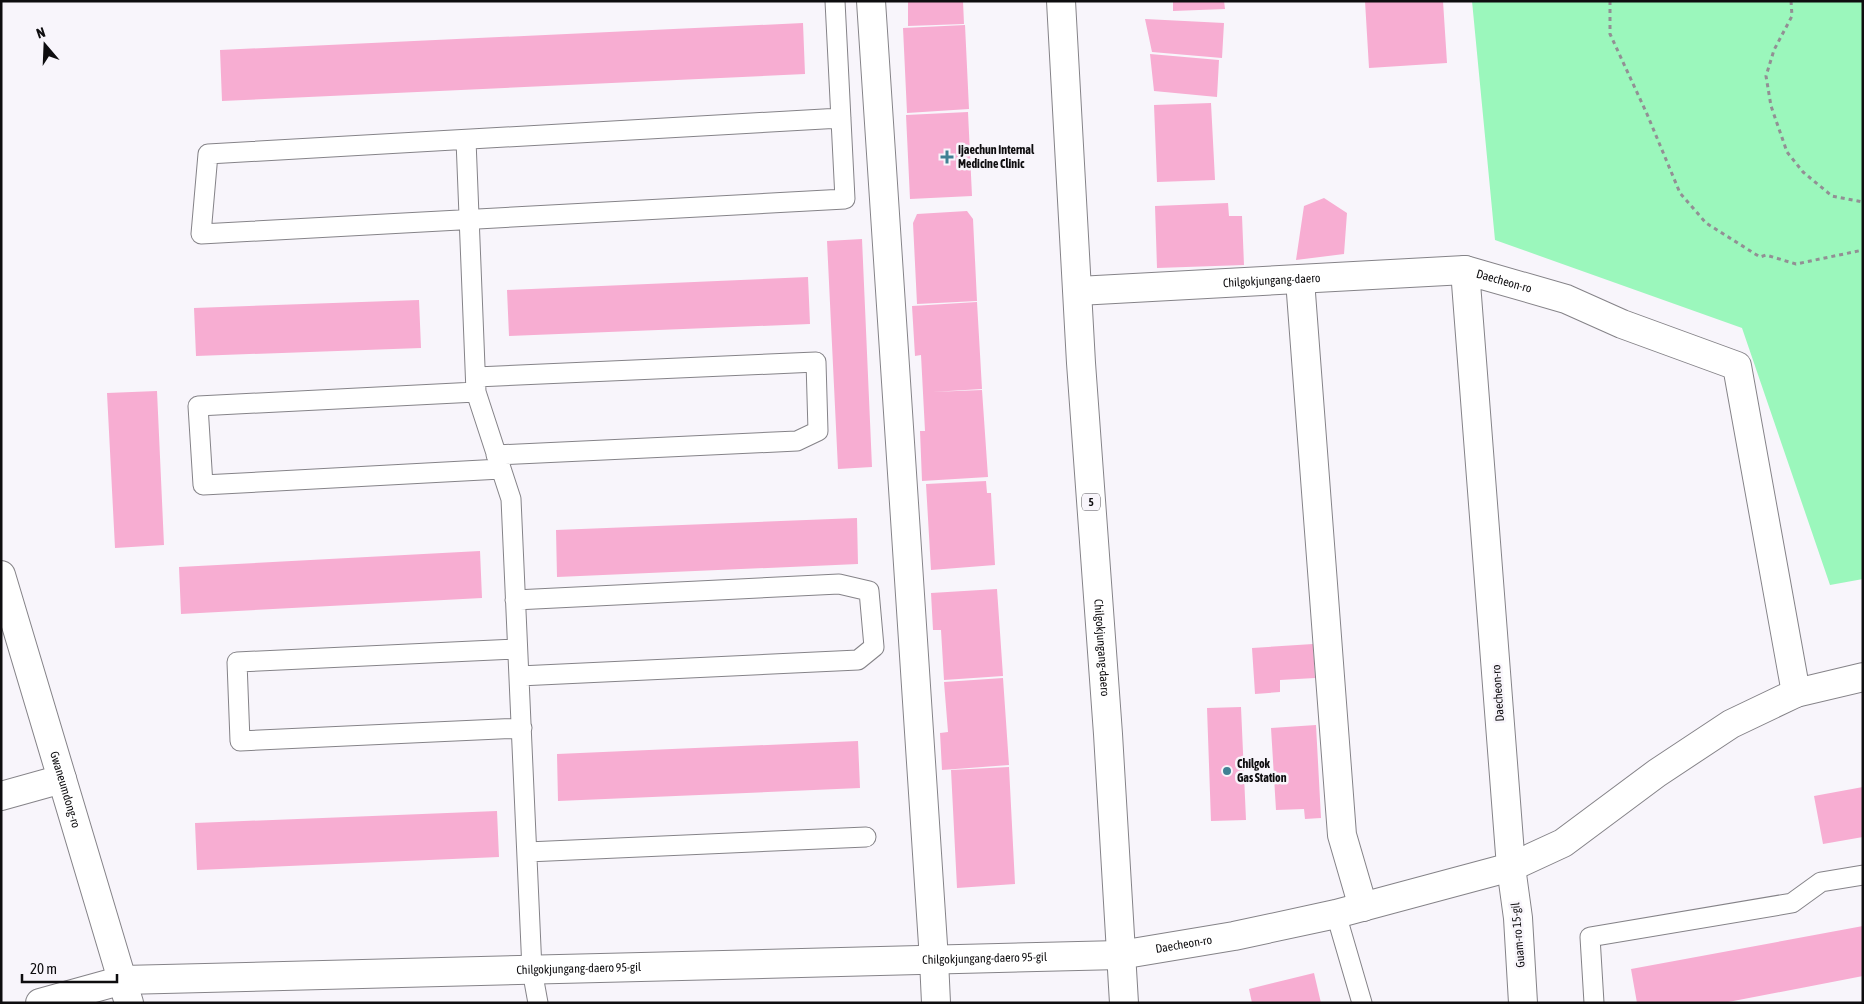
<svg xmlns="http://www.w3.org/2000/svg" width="1864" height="1004" viewBox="0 0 1864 1004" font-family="'Asap Condensed',sans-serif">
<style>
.green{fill:#9bf7bc}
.building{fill:#f7add2}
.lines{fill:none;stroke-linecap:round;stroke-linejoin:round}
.lane-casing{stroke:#858388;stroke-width:21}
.street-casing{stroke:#858388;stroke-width:30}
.secondary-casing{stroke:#858388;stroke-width:30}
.primary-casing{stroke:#858388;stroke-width:30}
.path{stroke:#928f94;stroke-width:3;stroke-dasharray:4 4;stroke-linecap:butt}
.lane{stroke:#fff;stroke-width:19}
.street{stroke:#fff;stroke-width:28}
.secondary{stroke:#fff;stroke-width:28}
.primary{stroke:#fff;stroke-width:28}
.poi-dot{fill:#408194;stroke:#f8f5fb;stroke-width:2}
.labels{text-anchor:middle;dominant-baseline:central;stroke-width:5;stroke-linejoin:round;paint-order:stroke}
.shield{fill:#f8f5fb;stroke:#545356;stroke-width:1}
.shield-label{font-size:11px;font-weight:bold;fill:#0e0d0f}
.poi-label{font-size:12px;font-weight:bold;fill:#0e0d0f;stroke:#f8f5fb;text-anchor:start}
.street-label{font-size:12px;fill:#0e0d0f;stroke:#f8f5fb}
</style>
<rect width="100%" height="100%" fill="#f8f5fb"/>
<path class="green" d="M1472,1H1863V579L1830,585L1742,328L1495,240Z"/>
<path class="building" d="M908,1H963L964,24L908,26Z
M1173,1H1224L1225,9L1173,11Z
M1365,1H1443L1447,63L1369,68Z
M1145,19L1224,23L1222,58L1152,52Z
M803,23L805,74L222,101L220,50Z
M965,25L969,109L907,113L903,28Z
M1150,54L1219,60L1217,97L1154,91Z
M1211,103L1215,180L1157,182L1154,105Z
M968,112L972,196L910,199L906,115Z
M1324,198L1347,213L1344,254L1296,260L1304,206Z
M1228,203L1229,216H1242L1244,265L1157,268L1155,206Z
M967,211L973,219L977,301L917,304L913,223L917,214Z
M862,239L872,467L838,469L827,241Z
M808,277L810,324L509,336L507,290Z
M419,300L421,348L196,356L194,308Z
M977,302L982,389L932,392L982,390L988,477L922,481L920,431H925L921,355L915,356L912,306Z
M157,391L164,545L115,548L107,393Z
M986,481L987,493H991L995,565L931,570L926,484Z
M857,518L858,564L557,577L556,530Z
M480,551L482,598L181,614L179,567Z
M997,589L1003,676L944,680L941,630H933L931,593Z
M1313,644L1315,678L1280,680V692L1255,694L1252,648Z
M1003,678L1009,765L942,770L940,733L948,732L944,682Z
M1241,707L1246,820L1211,821L1207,708Z
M1316,725L1321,818L1305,819L1304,809L1276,810L1271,728Z
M858,741L860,788L558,801L557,754Z
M1009,767L1015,884L957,888L951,770Z
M1863,787V837L1823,844L1814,796Z
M497,811L499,857L197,870L195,823Z
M1863,926V976L1723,1003H1637L1631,969Z
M1314,973L1321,1003H1252L1249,989Z"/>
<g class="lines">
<g class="lane-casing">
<path id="lane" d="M835,1L845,199L201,234L208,154L841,118
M466,140L476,392L511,499L532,970L538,1003
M476,377L816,362L818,431L797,441L496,455
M476,392L198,406L203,485L501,469
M515,600L839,584L869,591L874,647L858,660L519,676
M517,649L237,662L240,741L522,728
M527,852L866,837
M1336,914L1362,1003
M1594,1003L1590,937L1792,903L1821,882L1863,875"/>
</g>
<g class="street-casing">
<g id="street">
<path d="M871,1L934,960L936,1003"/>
<path d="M1300,280L1342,835L1363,907"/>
<path id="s1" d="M1078,291L1465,270"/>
<path id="s2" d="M1,575L129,1003"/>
<path d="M1,796L62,779"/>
<path id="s3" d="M1523,1003L1518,918L1511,867L1465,270L1566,299L1622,324L1737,366L1796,693"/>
</g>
</g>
<g class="secondary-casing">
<g id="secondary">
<path id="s4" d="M40,1003L123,980L1120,955L1234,936L1336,914L1511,867L1563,843L1657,773L1731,724L1796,693L1863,677"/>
</g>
</g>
<g class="primary-casing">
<g id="primary">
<path id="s5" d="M1061,1L1081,363L1108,734L1124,1003"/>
</g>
</g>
<path class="path" d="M1610,1V34L1647,114L1680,193L1706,223L1760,257L1766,255L1796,264L1863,250
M1791,1L1792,16L1774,50L1766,76L1771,106L1787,152L1803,172L1832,196L1863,202"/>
<use href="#lane" class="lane"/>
<use href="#street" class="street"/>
<use href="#secondary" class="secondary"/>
<use href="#primary" class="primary"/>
</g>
<g class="poi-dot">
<path d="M944.5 149.5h5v5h5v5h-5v5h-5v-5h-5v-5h5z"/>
<circle cx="1227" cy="771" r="5"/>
</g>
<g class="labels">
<rect class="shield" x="1082" y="493.5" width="18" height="17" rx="4"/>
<g class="shield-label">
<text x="1091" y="502">5</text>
</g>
<g class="poi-label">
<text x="958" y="150">Ijaechun Internal<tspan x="958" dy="14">Medicine Clinic</tspan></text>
<text x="1237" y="764">Chilgok<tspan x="1237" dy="14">Gas Station</tspan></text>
</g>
<g class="street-label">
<text stroke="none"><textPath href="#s1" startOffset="194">Chilgokjungang-daero</textPath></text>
<text stroke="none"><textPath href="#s3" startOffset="776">Daecheon-ro</textPath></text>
<text stroke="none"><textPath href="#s5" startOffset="648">Chilgokjungang-daero</textPath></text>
<text transform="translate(1498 693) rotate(-94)">Daecheon-ro</text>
<text stroke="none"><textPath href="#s2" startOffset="224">Gwaneumdong-ro</textPath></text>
<text transform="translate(1518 935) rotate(-95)">Guam-ro 15-gil</text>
<text stroke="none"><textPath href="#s4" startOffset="1148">Daecheon-ro</textPath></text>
<text stroke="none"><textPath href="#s4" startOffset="948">Chilgokjungang-daero 95-gil</textPath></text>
<text stroke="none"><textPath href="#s4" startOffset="542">Chilgokjungang-daero 95-gil</textPath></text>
</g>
</g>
<rect width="1864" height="1004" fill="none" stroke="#0e0d0f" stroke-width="5"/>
<g transform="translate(45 45) rotate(341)" stroke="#f8f5fb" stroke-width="4" paint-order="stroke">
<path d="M0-4L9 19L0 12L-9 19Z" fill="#0e0d0f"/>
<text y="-8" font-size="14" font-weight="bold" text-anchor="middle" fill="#0e0d0f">N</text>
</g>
<path d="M22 974v8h95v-8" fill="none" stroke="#0e0d0f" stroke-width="2.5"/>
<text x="30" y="974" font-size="15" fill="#0e0d0f" stroke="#f8f5fb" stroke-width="4" paint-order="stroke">20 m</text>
</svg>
